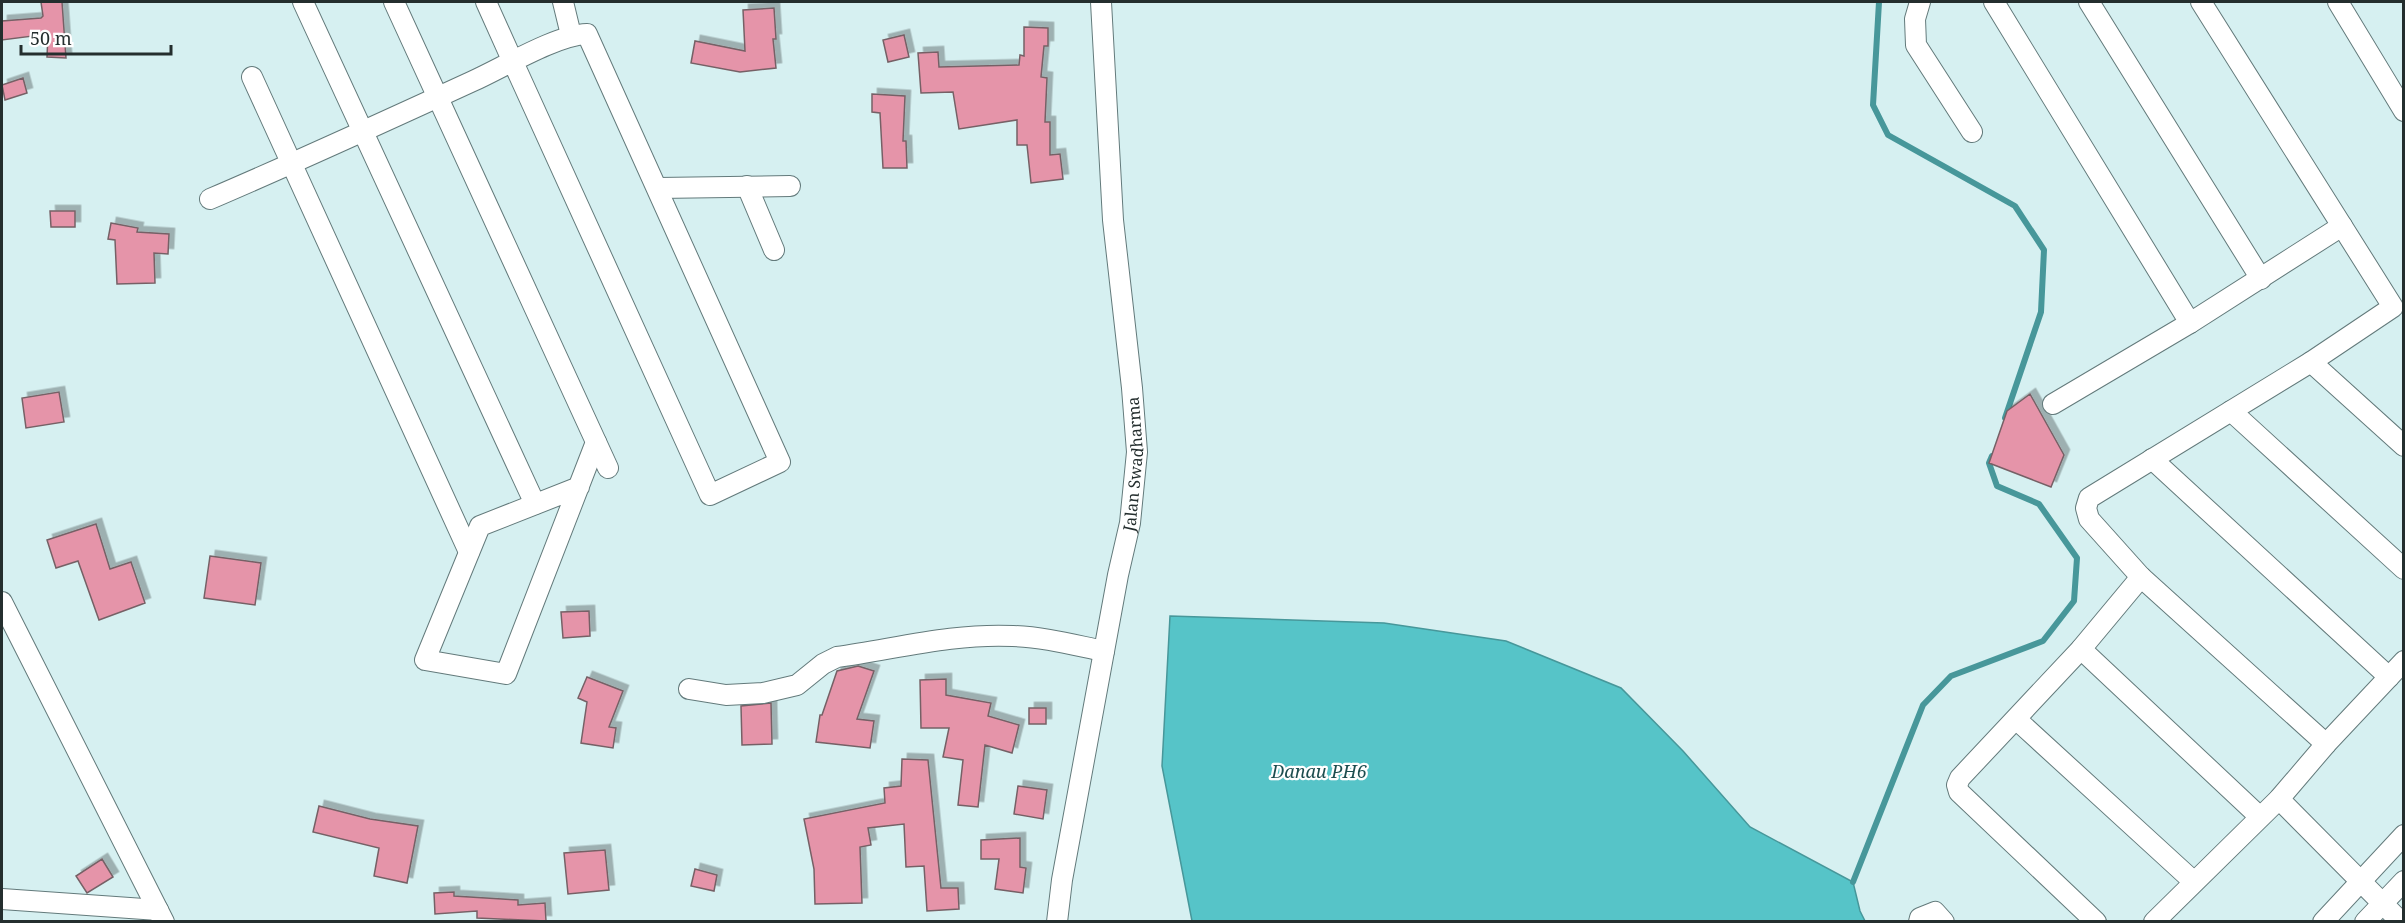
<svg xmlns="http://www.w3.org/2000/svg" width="2405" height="923" viewBox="0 0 2405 923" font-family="'Noto Serif',serif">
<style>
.water{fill:#56c4c8;stroke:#47979a;stroke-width:1.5}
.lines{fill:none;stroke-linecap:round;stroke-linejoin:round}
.stream{stroke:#47979a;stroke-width:6}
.building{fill:#e594a9;stroke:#766166;stroke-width:1.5;filter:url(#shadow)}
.street-casing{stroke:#637a7b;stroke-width:22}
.street{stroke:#fff;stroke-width:20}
.labels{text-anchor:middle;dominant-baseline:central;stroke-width:4.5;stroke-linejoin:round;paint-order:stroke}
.street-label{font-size:16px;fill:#242e2e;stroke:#fff}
.water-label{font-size:18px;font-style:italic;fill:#1c4d4f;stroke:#fff}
</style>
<defs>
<filter id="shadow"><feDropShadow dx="5.5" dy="-5.5" stdDeviation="0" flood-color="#0004"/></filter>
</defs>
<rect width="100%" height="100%" fill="#d6f0f1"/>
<path class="water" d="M1170,616L1384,623L1506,641L1621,688L1683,751L1750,827L1853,882L1860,911L1865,921H1192L1162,766Z"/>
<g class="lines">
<path class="stream" d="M1879,2L1873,105L1888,135L2015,206L2044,250L2041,312L2005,418
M1853,882L1923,705L1951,676L2043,641L2074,601L2077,558L2039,504L1997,486L1989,463L1992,456"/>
</g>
<path class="building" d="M41,2H62L66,58L47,57L48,34L2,40V21L41,18L43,16Z
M774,8L776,39H773L776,68L740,72L691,63L695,41L745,51L743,10Z
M1024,27L1048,28V46H1044L1041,77L1047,78L1045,122H1050V155L1060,154L1063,179L1031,183L1027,145H1017V120L959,129L953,92L921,93L918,53L938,52L939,67L1019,65L1020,55L1024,56Z
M904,35L909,57L888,62L883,40Z
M23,78L27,93L5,100L2,85Z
M872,94L905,96L903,141H906L907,168H883L880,113L872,112Z
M50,211H75V227H51Z
M111,223L138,228L137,232L169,234L168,254L154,253L155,283L117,284L115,240L108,239Z
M59,392L64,422L26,428L22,398Z
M2030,394L2064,455L2051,487L1989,463L2007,411Z
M96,524L110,569L131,562L145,603L99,620L78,561L56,568L47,540Z
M210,556L261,563L255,605L204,598Z
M589,611L590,636L563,638L561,612Z
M858,666L874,671L857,719L874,721L870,748L816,742L820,715H822L837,671Z
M587,677L623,691L609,727L616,728L613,748L581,743L587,702L578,698Z
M946,679V695L991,703L988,716L1019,725L1012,753L985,745L978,807L958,805L963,760L943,757L949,728H921L920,680Z
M771,703L772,744L742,745L741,706Z
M1029,708H1046V724H1029Z
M902,759L928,760L941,888H958L959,909L927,911L924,866L906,867L904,824L868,828L871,845L860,847L862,903L815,904L814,869L804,819L885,803L884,788L901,786Z
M1018,786L1047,790L1043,819L1014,814Z
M319,806L370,819L418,826L407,883L374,876L379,848L313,832Z
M1020,838V867L1026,868L1023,893L995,889L999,859H981V840Z
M605,850L609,890L568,894L564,853Z
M102,859L113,877L87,893L76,876Z
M695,869L717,875L714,891L691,886Z
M454,892V896L518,900V905L545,903L546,921L477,918V911L435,914L434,893Z"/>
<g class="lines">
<g class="street-casing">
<g id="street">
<path d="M303,2L535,504"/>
<path d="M394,2L608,468"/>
<path d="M563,2L571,35"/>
<path d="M1920,2L1915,19L1916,45L1972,132"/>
<path d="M1994,2L2190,323"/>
<path d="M2089,2L2261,279"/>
<path d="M2338,2L2404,111"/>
<path d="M252,77L469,552"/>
<path d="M747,186L774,250"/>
<path d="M658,188L790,186"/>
<path d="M210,199C299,161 386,121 473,81C504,67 556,35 587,34L780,462L710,495L513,62L486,2"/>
<path d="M2311,362L2404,446"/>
<path d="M2053,404L2190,323L2342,226"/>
<path d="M2231,411L2404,569"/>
<path d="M2152,459L2389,677"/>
<path d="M579,487L480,526L425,660L506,674L596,442"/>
<path d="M2,602L164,922"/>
<path d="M2081,649L2260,817"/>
<path d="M689,689L726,695L763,693L797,685L823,664L837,657C895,649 954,633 1013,636C1044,637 1074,645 1104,651"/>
<path d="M2017,720L2193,881"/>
<path d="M2326,744L2404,661"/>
<path d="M2279,799L2401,922"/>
<path d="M2,899L158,910"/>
<path id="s1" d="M1057,922L1062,880L1118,575L1130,523L1137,452L1132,388L1113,220L1101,2"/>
<path d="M1919,922L1920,918L1935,912L1944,922"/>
<path d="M2096,922L1959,792L1957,785L1960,778L2081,649L2141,577"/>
<path d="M2154,922L2279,799L2326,744L2141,577L2089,519L2086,508L2089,498L2311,362L2393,307L2201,2"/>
<path d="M2323,922L2404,835"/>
<path d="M2365,922L2404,881"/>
</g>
</g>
<use href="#street" class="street"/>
</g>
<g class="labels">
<g class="street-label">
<text stroke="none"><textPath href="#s1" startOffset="465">Jalan Swadharma</textPath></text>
</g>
<g class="water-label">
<text x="1319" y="771">Danau PH6</text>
</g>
</g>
<rect width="2405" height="923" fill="none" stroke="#242e2e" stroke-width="6"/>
<path d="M21 45v9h150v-9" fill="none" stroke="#242e2e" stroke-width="3"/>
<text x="30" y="45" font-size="18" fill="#242e2e" stroke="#ffffff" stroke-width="4.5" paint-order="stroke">50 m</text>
</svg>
